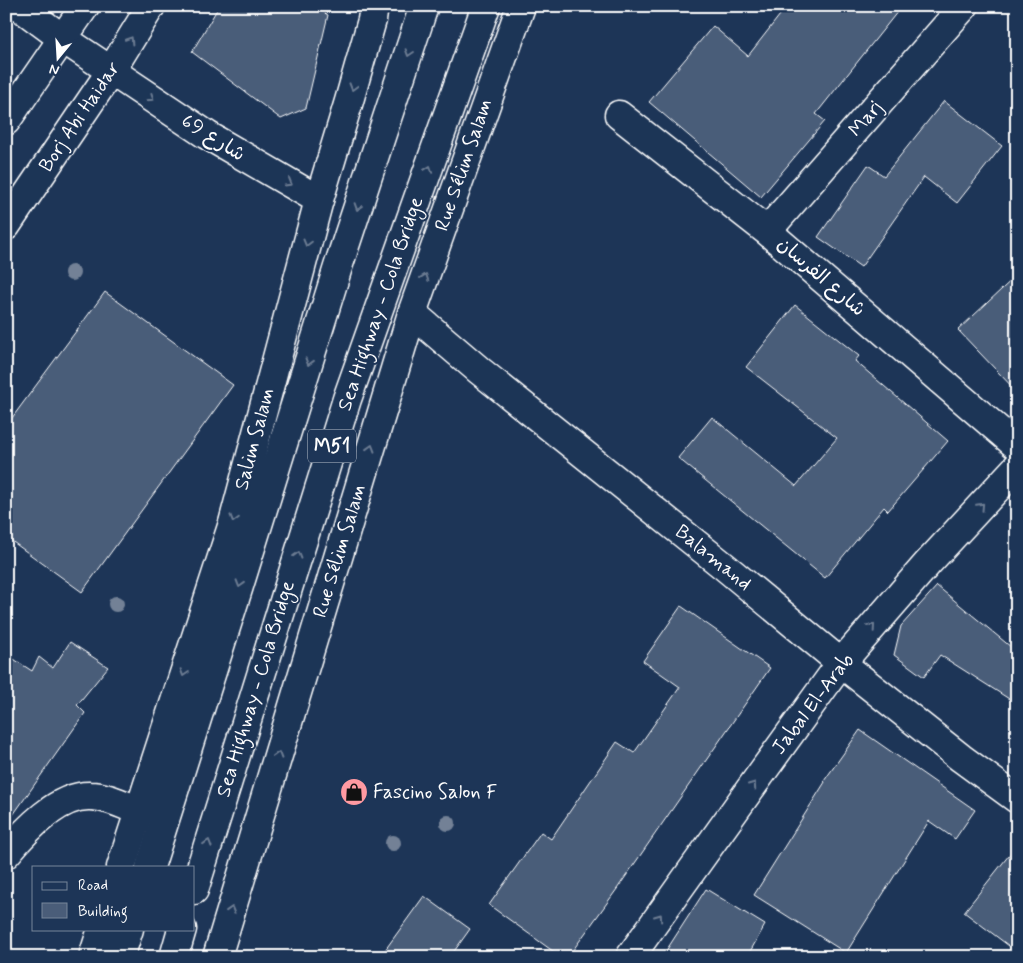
<svg xmlns="http://www.w3.org/2000/svg" width="1023" height="963" viewBox="0 0 1023 963" font-family="Mynerve,'Playpen Sans Arabic',sans-serif">
<style>
.building{fill:#4a5d79;stroke:#fff}
.lines{fill:none;stroke-linecap:round;stroke-linejoin:round}
.street-casing{stroke:#fff;stroke-width:31}
.secondary-casing{stroke:#fff;stroke-width:31}
.highway-casing{stroke:#fff;stroke-width:31}
.street{stroke:#1d3557;stroke-width:28}
.secondary{stroke:#1d3557;stroke-width:28}
.highway{stroke:#1d3557;stroke-width:28}
.tree{fill:#738196}
.oneway{stroke:#6c7c92}
.labels{text-anchor:middle;dominant-baseline:central;stroke-width:4;stroke-linejoin:round;paint-order:stroke}
.shield{fill:#1d3557;stroke:#bbc2cd;stroke-width:1}
.shield-label{font-size:19px;font-weight:bold;fill:#fff}
.street-label{font-size:20px;fill:#fff;stroke:#1d3557}
.poi-label{font-size:20px;fill:#fff;stroke:#1d3557;text-anchor:start}
</style>
<rect width="100%" height="100%" fill="#1d3557"/>
<filter id="ink" filterUnits="userSpaceOnUse"><feTurbulence type="fractalNoise" baseFrequency=".02" numOctaves="2"/><feDisplacementMap in="SourceGraphic" scale="10" xChannelSelector="R" yChannelSelector="G"/><feConvolveMatrix kernelMatrix="1 2 1 2 8 2 1 2 1" color-interpolation-filters="sRGB"/></filter>
<g filter="url(#ink)">
<path class="building" d="M219,6H313L328,15L306,108L281,119L192,52Z
M787,6H902L816,114L825,121L761,197L649,102L713,26L748,56Z
M944,101L1002,146L957,203L924,177L861,267L818,237L868,165L884,176Z
M1017,275V392L958,330Z
M105,292L233,385L82,592L6,537V426Z
M795,305L859,356L855,361L948,441L888,511L884,507L825,578L678,458L712,417L796,486L837,438L746,367Z
M937,586L1017,652V704L940,655L924,677L894,655L901,626Z
M681,606L770,668L617,889L568,957H561L489,905L541,832L551,839L617,742L634,753L680,687L643,661Z
M70,642L108,667L77,705L85,713L6,825V654L32,671L39,657L53,668Z
M860,730L975,810L955,839L929,821L846,953L754,895L825,782L824,781Z
M1017,845V952L964,912Z
M706,889L765,925L747,957H662Z
M424,896L470,929L450,957H380Z"/>
<g class="lines">
<g class="street-casing">
<path id="street" d="M19,6L62,38L207,135L319,200
M619,115L767,231L1017,446
M767,231L964,6
M412,313L480,371L725,567L841,663L961,758L1017,799
M6,854C25,831 58,795 90,796C107,796 124,805 139,811
M630,957L763,771L841,663L928,563L1017,467"/>
</g>
<g class="secondary-casing">
<path id="secondary" d="M6,121L85,6
M6,226L111,71L151,6
M121,867L233,523L319,200L349,101L372,20L374,6
M93,957L102,929
M217,957L412,313L521,6"/>
</g>
<g class="highway-casing">
<path id="highway" d="M150,867L239,586L338,267L424,6
M194,890L347,399L486,6
M120,957L129,929
M174,957L182,929"/>
</g>
<use href="#street" class="street"/>
<use href="#secondary" class="secondary"/>
<use href="#highway" class="highway"/>
</g>
<g class="tree">
<circle cx="72" cy="273" r="8"/>
<circle cx="116" cy="604" r="8"/>
<circle cx="448" cy="823" r="8"/>
<circle cx="393" cy="843" r="8"/>
</g>
<defs><path id="oneway-chevron" d="M-2-3.5L2.5 0L-2 3.5" fill="none" stroke-width="1.6" stroke-linecap="round" stroke-linejoin="round" transform="scale(1.25)"/></defs>
<g class="oneway">
<use href="#oneway-chevron" transform="translate(130 40) rotate(-58)"/>
<use href="#oneway-chevron" transform="translate(409 53) rotate(108)"/>
<use href="#oneway-chevron" transform="translate(353 87) rotate(106)"/>
<use href="#oneway-chevron" transform="translate(151 98) rotate(34)"/>
<use href="#oneway-chevron" transform="translate(429 169) rotate(-70)"/>
<use href="#oneway-chevron" transform="translate(289 183) rotate(30)"/>
<use href="#oneway-chevron" transform="translate(358 207) rotate(108)"/>
<use href="#oneway-chevron" transform="translate(307 243) rotate(105)"/>
<use href="#oneway-chevron" transform="translate(425 277) rotate(-71)"/>
<use href="#oneway-chevron" transform="translate(309 362) rotate(107)"/>
<use href="#oneway-chevron" transform="translate(371 448) rotate(-73)"/>
<use href="#oneway-chevron" transform="translate(981 506) rotate(-47)"/>
<use href="#oneway-chevron" transform="translate(234 519) rotate(106)"/>
<use href="#oneway-chevron" transform="translate(298 555) rotate(-73)"/>
<use href="#oneway-chevron" transform="translate(240 584) rotate(107)"/>
<use href="#oneway-chevron" transform="translate(872 627) rotate(-49)"/>
<use href="#oneway-chevron" transform="translate(184 673) rotate(108)"/>
<use href="#oneway-chevron" transform="translate(278 755) rotate(-73)"/>
<use href="#oneway-chevron" transform="translate(753 785) rotate(-55)"/>
<use href="#oneway-chevron" transform="translate(208 843) rotate(-73)"/>
<use href="#oneway-chevron" transform="translate(231 910) rotate(-73)"/>
<use href="#oneway-chevron" transform="translate(659 917) rotate(-55)"/>
</g>
</g>
<defs>
<g id="shop-disc" transform="scale(1.4375)"><circle r="9.5" fill="#ff9aa2" stroke="#1d3557"/><path d="M-5-2.5h2.3a2.7 3.5 0 0 1 5.4 0H5L5.5 6h-11ZM-1.5-2.5h3a1.5 2.3 0 0 0-3 0Z" fill="#111"/></g>
</defs>
<g fill-rule="evenodd">
<use href="#shop-disc" x="354" y="792"/>
</g>
<g class="labels">
<rect class="shield" x="308" y="429.5" width="48" height="33" rx="4"/>
<g class="shield-label">
<text x="332" y="446">M51</text>
</g>
<g class="street-label">
<text transform="translate(80 117) rotate(-56)">Borj Abi Haidar</text>
<text transform="translate(866 119) rotate(-49)">Marj</text>
<text transform="translate(213 138) rotate(32)">شارع 69</text>
<text transform="translate(464 165) rotate(-71)">Rue Sélim Salam</text>
<text transform="translate(821 277) rotate(41)">شارع الفرسان</text>
<text transform="translate(381 304) rotate(-71)">Sea Highway - Cola Bridge</text>
<text transform="translate(255 439) rotate(-75)">Salim Salam</text>
<text transform="translate(340 551) rotate(-73)">Rue Sélim Salam</text>
<text transform="translate(713 558) rotate(39)">Balamand</text>
<text transform="translate(256 689) rotate(-73)">Sea Highway - Cola Bridge</text>
<text transform="translate(813 704) rotate(-53)">Jabal El-Arab</text>
</g>
<g class="poi-label">
<text x="373" y="792">Fascino Salon F</text>
</g>
</g>
<rect width="1023" height="963" fill="none" stroke="#1d3557" stroke-width="25"/>
<rect x="12" y="12" width="998" height="938" fill="none" stroke="#fff" stroke-width="2" filter="url(#ink)"/>
<rect x="32" y="866" width="162" height="65" fill="#1d3557" stroke="#77869a"/>
<rect x="42" y="882" width="25" height="8" fill="#1d3557" stroke="#77869a"/>
<text x="78" y="890" font-size="15" fill="#ffffff">Road</text>
<rect x="42" y="903" width="25" height="15" fill="#4a5d79" stroke="#77869a"/>
<text x="78" y="916" font-size="15" fill="#ffffff">Building</text>
<g transform="translate(58 58) rotate(198)" stroke="#1d3557" stroke-width="4" paint-order="stroke">
<path d="M0-4L9 19L0 12L-9 19Z" fill="#ffffff"/>
<text y="-8" font-size="14" font-weight="bold" text-anchor="middle" fill="#ffffff">N</text>
</g>
</svg>
